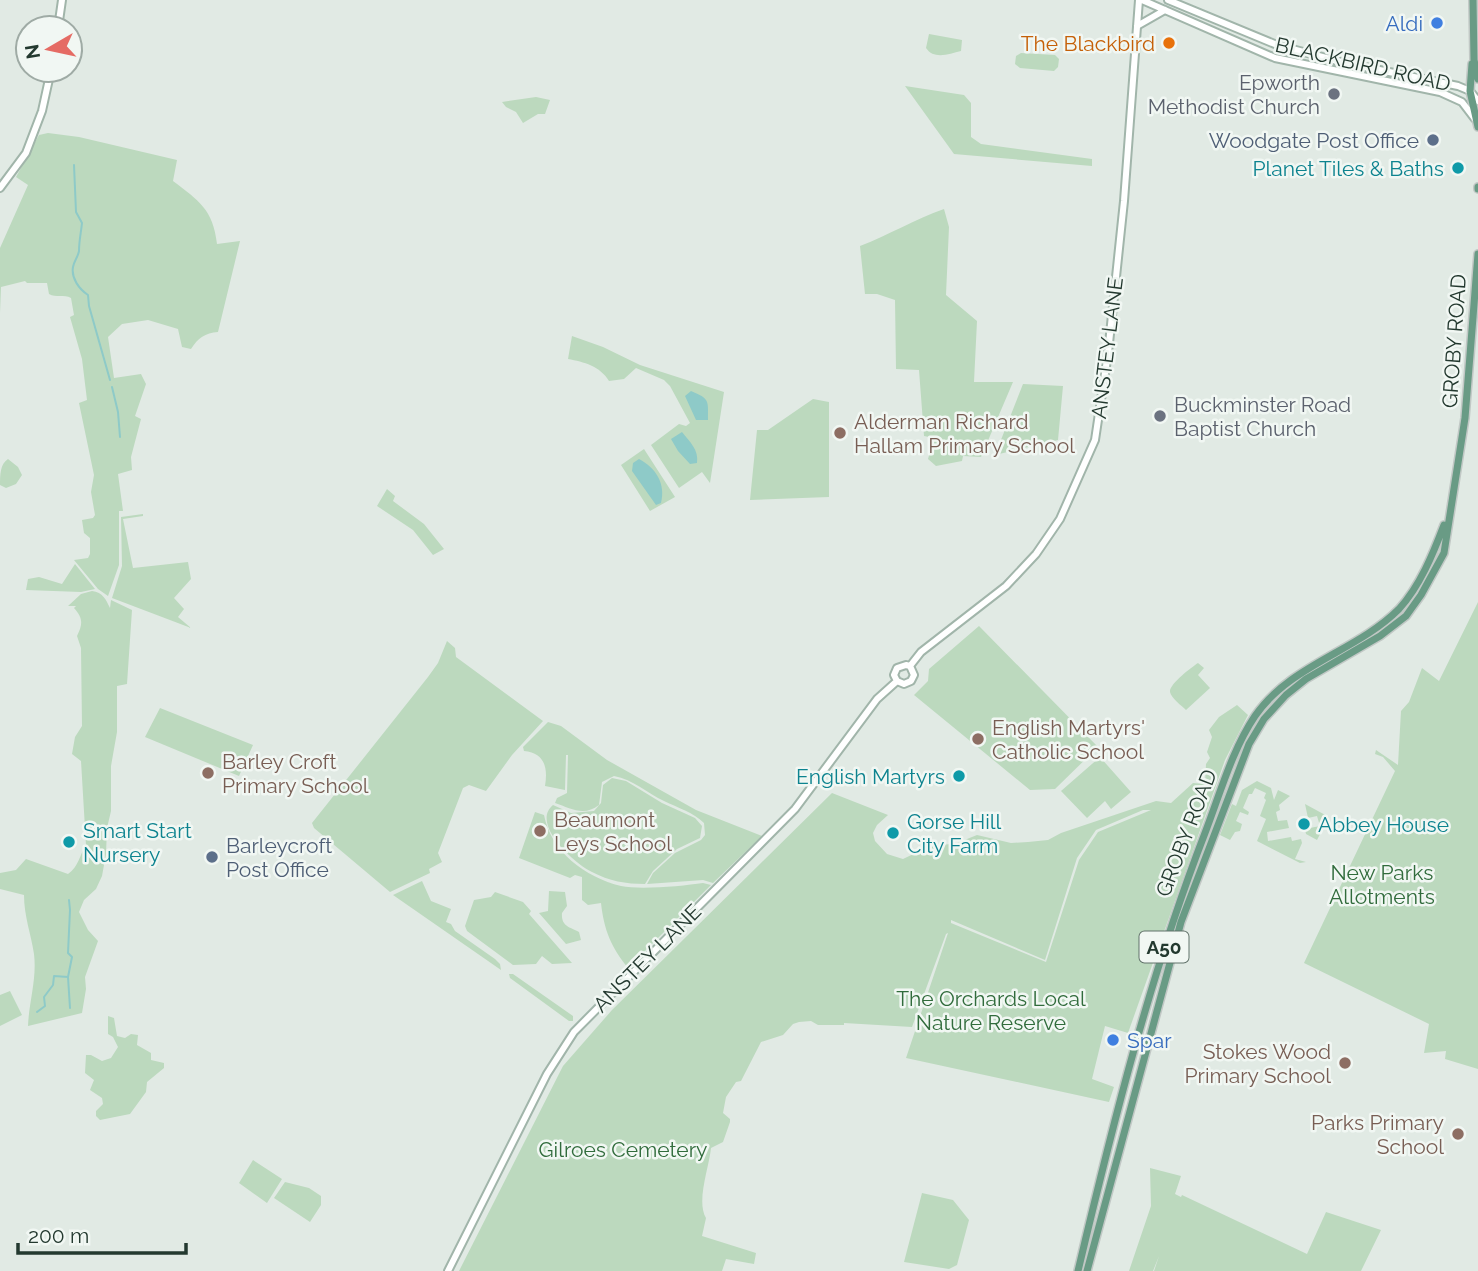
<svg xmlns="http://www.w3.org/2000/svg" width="1478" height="1271" viewBox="0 0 1478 1271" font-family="Raleway,sans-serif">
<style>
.green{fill:#bcd9be;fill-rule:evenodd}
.water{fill:#8ecac8}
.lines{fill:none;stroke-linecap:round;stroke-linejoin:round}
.stream{stroke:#8ecac8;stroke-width:2}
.secondary-casing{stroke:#a1b5aa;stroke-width:10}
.primary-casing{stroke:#c1c8c5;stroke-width:10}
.secondary{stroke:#fff;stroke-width:6}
.primary{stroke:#699b85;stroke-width:7}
.shop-dot{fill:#3f7fe0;stroke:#f1f7f3;stroke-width:2.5}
.food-dot{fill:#e8710a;stroke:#f1f7f3;stroke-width:2.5}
.worship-dot{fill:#6b7280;stroke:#f1f7f3;stroke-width:2.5}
.service-dot{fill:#5c6f8a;stroke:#f1f7f3;stroke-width:2.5}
.culture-dot{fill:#0f9aa8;stroke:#f1f7f3;stroke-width:2.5}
.education-dot{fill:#8d6e63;stroke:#f1f7f3;stroke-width:2.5}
.labels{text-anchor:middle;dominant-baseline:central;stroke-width:5;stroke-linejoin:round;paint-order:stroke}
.shield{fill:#f1f7f3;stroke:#61726a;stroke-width:2}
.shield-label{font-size:19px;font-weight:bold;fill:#23392f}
.shop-label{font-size:21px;fill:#366cbe;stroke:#f1f7f3;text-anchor:end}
.food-label{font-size:21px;fill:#c56008;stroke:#f1f7f3;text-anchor:end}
.street-label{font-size:21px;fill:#23392f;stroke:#f1f7f3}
.worship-label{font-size:21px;fill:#5b616d;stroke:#f1f7f3;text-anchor:end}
.service-label{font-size:21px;fill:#4e5e75;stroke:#f1f7f3;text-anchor:end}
.culture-label{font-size:21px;fill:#0d838f;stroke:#f1f7f3;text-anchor:start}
.education-label{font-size:21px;fill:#785e54;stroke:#f1f7f3;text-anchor:start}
.park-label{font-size:21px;fill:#316c3c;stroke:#f1f7f3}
</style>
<rect width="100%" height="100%" fill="#e1eae4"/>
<path class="green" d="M929,34L962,40L961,51C949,54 934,60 926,48Z
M1021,53L1055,55L1059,59L1058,67L1054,71L1020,68L1015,64L1016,56Z
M905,86L964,95L971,103V137L981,144L1092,159V166L954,154Z
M536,97L550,100L545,114H538L523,123L516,112L506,107L502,102Z
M48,133L79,137L177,160L173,181C199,201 213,209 217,244L240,241L218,332C205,333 198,338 191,349L182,347L178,329L148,320L122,324L108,337L114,378L141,374L146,384L135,416L141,419L131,457L132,470L118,474L123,511H119V565L108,596L98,589L74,560L88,558L90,554V538L84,533L82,520L93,518L95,515L91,492L94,475L79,403L87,400L82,359L70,317L74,315L71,298C64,294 56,298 49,294L47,283H27L25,281L1,287L0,313V248L28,185L16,177L39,135Z
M944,209L949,227L946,295L977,321L974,382H1013L981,457L963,456L962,461L936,466L928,459L934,438L924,436L919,370L896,369L895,300L877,294H865L860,246C889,235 915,219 944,209Z
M572,336L603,347L640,365L724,392L710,483L702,472L679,488L651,445L679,424L686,426L690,423L670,386L664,380L636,368L624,379L609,381C600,366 584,362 568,359Z
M1023,384L1063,386L1058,440L995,455Z
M813,399L829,402V497L750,500L757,430H768Z
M644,449L675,497L650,511L621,465Z
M8,459L18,467L22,475L16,484L6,488L0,485C0,475 0,464 8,459Z
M387,489L395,496L393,501L424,524L444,549L433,555L413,530L377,506Z
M143,514V516L123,519L133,568L188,562L191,579L174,598L184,609L178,617L191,628L112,598L122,566L121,517Z
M75,564L95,589L81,592L26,590L28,579L39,577L62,584Z
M92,591C103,592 106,600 110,608L111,600L132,610L127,684L117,686V732L111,766V811L107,828L106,854L102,876L96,889L84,900L79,912L88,930L98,941L85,977L86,989L82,1013L28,1026C29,1001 37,979 34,954C31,934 24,916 24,895L0,889V873L16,870L26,859L68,874C79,866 79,856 86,845L81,761L72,754L75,737L82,726L81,648L77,636C83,624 83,618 74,608L76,606H68L81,594Z
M1478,602V1069L1445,1059L1446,1051L1424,1053L1429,1024L1304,963L1395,771L1383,757L1375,754L1376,750L1398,765L1401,711L1409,702L1422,668L1439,681Z
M979,626L1098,747L1055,789L1030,790L914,695L928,681L929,669Z
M447,641L455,648L456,657L543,721L512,755L486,791L469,785L463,788L438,853L442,862L429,869L430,873L390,892L314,828L312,823L428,677L438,663Z
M1198,663L1204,668L1198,675L1210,688L1186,710C1182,706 1171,698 1170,692C1169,684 1192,667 1198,663Z
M1237,705L1248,715L1225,760L1128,1033L1105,1026L1092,1079L1114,1087L1109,1102L906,1058L948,933L946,934L912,1027L844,1023V1025H818L811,1021L799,1022L793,1024L783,1035L761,1042L741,1081L736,1082L726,1097L723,1113L730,1119V1122L723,1142L711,1148C709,1168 696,1201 706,1218L702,1236L756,1253L754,1264L726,1259L722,1271H459L563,1066L612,1010L832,793L888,815L877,825L873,833L875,841L887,854L903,859L928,847L957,843L977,835L1011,843L1028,842L1048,840L1061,833L1156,801L1171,803L1193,783L1205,784L1206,764L1210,758L1207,752L1212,737L1209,730L1219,717ZM1143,810H1151L1098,832L1079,860L1046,962L951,923V920L1045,960L1077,858L1096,830Z
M160,708L253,745L239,776L145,737Z
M548,722L561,726L607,760L696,810L762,836L713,883L703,880L647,884L653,873L675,853L701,840L705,835L704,823C693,812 678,808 664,801C648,794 633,779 614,776L602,782L599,805C584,817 570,808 555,803L557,798L567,793L568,755H566L565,790L545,786C548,768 545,753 524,751L523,747Z
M1100,757L1131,792L1111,809L1105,801L1087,818L1061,791Z
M612,778L626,781L662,803L695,818L702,826L700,838L677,849L653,871L645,884C626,884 609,881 592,872C575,864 530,824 553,805L571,813L594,811L601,803L603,785Z
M1257,781L1271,788L1274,800L1278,790L1290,796L1279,805L1280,810L1276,812L1278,821L1287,820L1289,828L1267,832L1268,841L1291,837L1292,841L1301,839L1302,843L1295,859L1306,862L1300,863L1257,841L1266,819L1260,816L1266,800L1264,798L1266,793L1255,788L1252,794H1249L1243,808L1249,812L1248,815L1240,812L1236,821L1242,824L1240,831L1235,832L1230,840L1220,835L1232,804L1236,806L1242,790Z
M1305,804L1329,817L1317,840L1306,834L1305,829L1320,826L1317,816L1308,818Z
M535,812L544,815C551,852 585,877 621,886C640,890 683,886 703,883L711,885L628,968C611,947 604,930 601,903L588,905L582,900V877L575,875L570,878L519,858Z
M422,881L431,901L451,909L446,922L451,924L455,931L495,959L500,964L501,970L393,895Z
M549,891L565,892L567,906L562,913C561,926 569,927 579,932L581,940L566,944L539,913L548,911Z
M495,892L523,902L531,911L529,914L572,963L552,964L542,956L536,964L513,965L467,931L465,926L474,900L491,897Z
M509,974H513L573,1016V1021H569L510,978Z
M10,991L22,1015L0,1026V995Z
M108,1016L114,1018L117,1036L125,1038L131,1034L138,1035L137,1045L151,1053V1060L164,1063V1068L147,1082L146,1092L130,1114L100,1120L96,1116V1111L103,1104L102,1098L90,1090L94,1080L85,1073L86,1055H91L102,1061L111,1058L118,1047L113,1037L108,1034Z
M253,1160L282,1179L267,1203L239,1183Z
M1150,1168L1181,1176L1175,1194L1181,1197L1182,1195L1307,1254L1326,1212L1381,1230L1361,1271H1154L1159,1256L1153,1271H1129L1151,1206Z
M285,1182L309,1188L321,1196V1205L310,1222L274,1198Z
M922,1193L953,1200L969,1220L957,1265L949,1269L904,1262Z"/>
<path class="water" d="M691,391C710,399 708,400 708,420H696L685,396Z
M682,432C690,442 699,450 697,463L690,464L678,451L671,439Z
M639,459C656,468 666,484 661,503L656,505L632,471L633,463Z"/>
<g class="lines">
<path class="stream" d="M74,165L76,212L82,223C81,233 79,241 79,251C78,257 74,261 73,267C71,278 79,289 88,295L89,306L110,380
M112,387L118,412L120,437
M69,900L70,910L68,953L72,957L68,977L70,1008
M37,1012L45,1006L44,997L53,985L54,976L68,977"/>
<g class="secondary-casing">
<path id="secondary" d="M1142,0L1275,58L1440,92L1462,102L1475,119
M1168,0L1277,45L1345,63L1458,86L1470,91L1478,101
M1137,26L1165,10
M58,28L62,0
M0,188L26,153L42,111L51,70
M910,666L921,652L1006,586L1036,554L1060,519L1095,440L1108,353L1124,201L1139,0
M897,681L904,684L911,681L914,675L910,666
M897,681L894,675L897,668L906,665L910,666
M448,1271L547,1074L574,1032L795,809L877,699L897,681"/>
</g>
<g class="primary-casing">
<path id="primary" d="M1473,0L1474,60L1478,79
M1472,64L1470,91L1478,127
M1478,187V189
M1078,1271C1113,1123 1150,975 1205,833C1220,794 1232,750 1255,716C1291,664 1356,652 1399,609C1420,586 1433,554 1444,525
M1087,1271L1181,922L1249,744L1264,719L1286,695L1306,679L1380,636L1406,616L1421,595L1444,553L1465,418L1478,254"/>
</g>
<use href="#secondary" class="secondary"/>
<use href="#primary" class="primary"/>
</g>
<g class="shop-dot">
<circle cx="1437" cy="23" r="7"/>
<circle cx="1113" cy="1040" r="7"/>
</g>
<circle class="food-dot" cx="1169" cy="43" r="7"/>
<g class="worship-dot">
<circle cx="1334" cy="94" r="7"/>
<circle cx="1160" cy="416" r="7"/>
</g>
<g class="service-dot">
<circle cx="1433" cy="140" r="7"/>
<circle cx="212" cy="857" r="7"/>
</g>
<g class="culture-dot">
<circle cx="1458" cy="168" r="7"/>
<circle cx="959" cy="776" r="7"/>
<circle cx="1304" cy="824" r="7"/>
<circle cx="893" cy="833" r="7"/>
<circle cx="69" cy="842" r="7"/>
</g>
<g class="education-dot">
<circle cx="840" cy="433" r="7"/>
<circle cx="978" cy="739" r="7"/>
<circle cx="208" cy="773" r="7"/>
<circle cx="540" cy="831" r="7"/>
<circle cx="1345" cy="1063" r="7"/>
<circle cx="1458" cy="1134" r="7"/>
</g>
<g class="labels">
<rect class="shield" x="1139.5" y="931.5" width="49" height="31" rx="5"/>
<g class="shield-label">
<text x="1164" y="947">A50</text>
</g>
<g class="shop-label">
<text x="1423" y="23">Aldi</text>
<text x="1127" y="1040" text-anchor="start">Spar</text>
</g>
<g class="food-label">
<text x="1155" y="43">The Blackbird</text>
</g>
<g class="street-label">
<text transform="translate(1363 64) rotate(13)">BLACKBIRD ROAD</text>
<text transform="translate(1454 341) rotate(-86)">GROBY ROAD</text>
<text transform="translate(1107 348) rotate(-83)">ANSTEY LANE</text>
<text transform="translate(1186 833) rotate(-69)">GROBY ROAD</text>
<text transform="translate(647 958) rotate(-45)">ANSTEY LANE</text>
</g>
<g class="worship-label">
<text x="1320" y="82">Epworth<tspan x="1320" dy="24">Methodist Church</tspan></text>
<text x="1174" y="404" text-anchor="start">Buckminster Road<tspan x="1174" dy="24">Baptist Church</tspan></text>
</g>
<g class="service-label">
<text x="1419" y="140">Woodgate Post Office</text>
<text x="226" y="845" text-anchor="start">Barleycroft<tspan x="226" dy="24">Post Office</tspan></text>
</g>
<g class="culture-label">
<text x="1444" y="168" text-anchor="end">Planet Tiles &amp; Baths</text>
<text x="945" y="776" text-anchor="end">English Martyrs</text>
<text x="907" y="821">Gorse Hill<tspan x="907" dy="24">City Farm</tspan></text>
<text x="1318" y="824">Abbey House</text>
<text x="83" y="830">Smart Start<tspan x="83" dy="24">Nursery</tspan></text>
</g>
<g class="education-label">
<text x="854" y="421">Alderman Richard<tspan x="854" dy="24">Hallam Primary School</tspan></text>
<text x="992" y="727">English Martyrs'<tspan x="992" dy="24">Catholic School</tspan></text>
<text x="222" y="761">Barley Croft<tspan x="222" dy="24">Primary School</tspan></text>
<text x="554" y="819">Beaumont<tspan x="554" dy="24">Leys School</tspan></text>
<text x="1331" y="1051" text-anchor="end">Stokes Wood<tspan x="1331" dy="24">Primary School</tspan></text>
<text x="1444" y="1122" text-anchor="end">Parks Primary<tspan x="1444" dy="24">School</tspan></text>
</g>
<g class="park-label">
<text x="1382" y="872">New Parks<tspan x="1382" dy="24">Allotments</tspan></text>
<text x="991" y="998">The Orchards Local<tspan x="991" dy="24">Nature Reserve</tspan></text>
<text x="623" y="1149">Gilroes Cemetery</text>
</g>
</g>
<g transform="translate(49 49) rotate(261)"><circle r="33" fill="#f1f7f3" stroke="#9faba5" stroke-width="2"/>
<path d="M0-5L12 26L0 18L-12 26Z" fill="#e56b64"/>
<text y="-10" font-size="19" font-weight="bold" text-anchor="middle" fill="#23392f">N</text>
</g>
<path d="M18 1243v10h168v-10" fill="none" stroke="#23392f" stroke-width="3.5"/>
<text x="28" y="1243" font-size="21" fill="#23392f" stroke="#f1f7f3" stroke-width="5" paint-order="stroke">200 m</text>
</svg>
